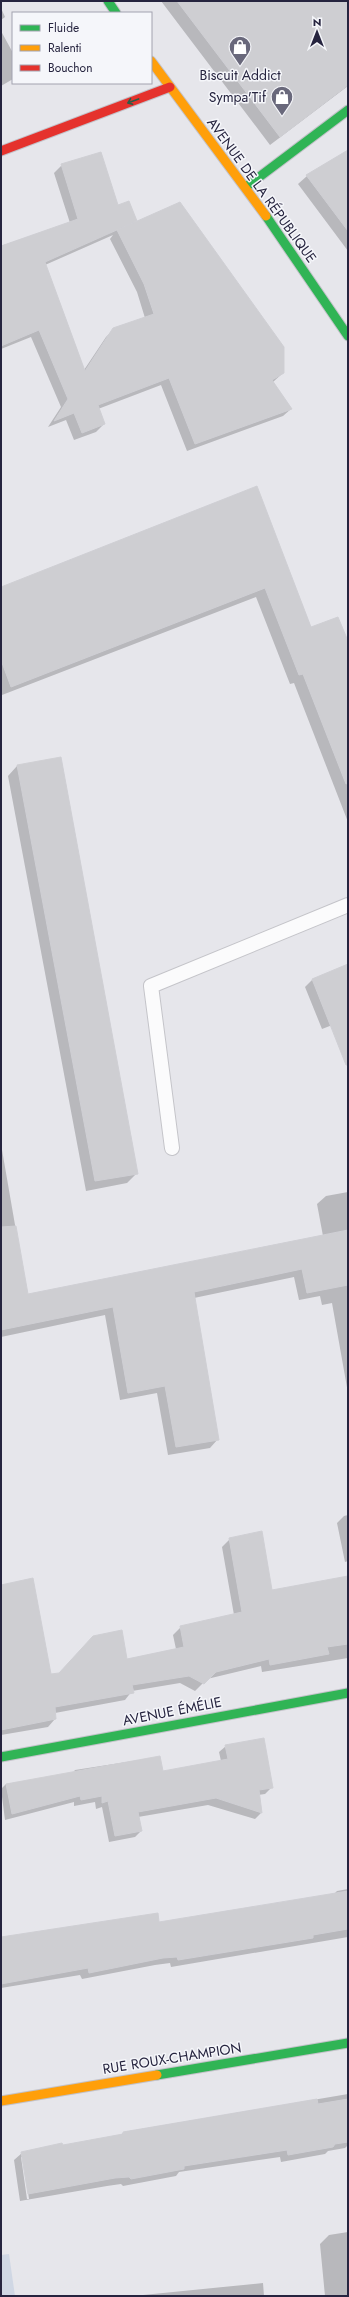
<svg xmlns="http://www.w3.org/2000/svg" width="349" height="2297" viewBox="0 0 349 2297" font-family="Jost,sans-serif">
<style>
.green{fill:#d0d7e4}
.shadow{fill:#0003;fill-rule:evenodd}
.building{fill:#ceced2;stroke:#cfcfd4}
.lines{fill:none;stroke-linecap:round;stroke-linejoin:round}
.lane-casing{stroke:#c4c4c9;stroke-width:16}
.fast-casing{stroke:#c3c2c9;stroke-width:11}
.slow-casing{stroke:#c3c2c9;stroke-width:11}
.jam-casing{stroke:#c3c2c9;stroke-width:11}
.lane{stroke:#fbfbfc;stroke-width:14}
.fast{stroke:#30b455;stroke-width:9}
.slow{stroke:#ff9f0a;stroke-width:9}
.jam{stroke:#e5322d;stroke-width:9}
.oneway{stroke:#2a5e48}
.labels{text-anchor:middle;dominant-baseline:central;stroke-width:3;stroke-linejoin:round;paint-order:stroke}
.poi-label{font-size:14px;fill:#26243f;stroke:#f5f6fa}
.street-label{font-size:14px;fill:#26243f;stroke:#f5f6fa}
</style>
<rect width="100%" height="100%" fill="#e6e6eb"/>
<path class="green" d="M9,2254L15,2296H1V2255Z"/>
<path class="shadow" d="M161,1H348V86L270,145Z
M1,8L5,17L1,20Z
M1,31L13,53V79L1,86Z
M348,151V251L298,184L307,176Z
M62,165L136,221L133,224L283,373L273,382L291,409L283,416L187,451L161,385L98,409L104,424L96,432L74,440L66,420L48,427L61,407L31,337L1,349V246L70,223L54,173ZM113,235L110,239L137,292L145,318L114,329L106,337L84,370L45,265Z
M256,487L311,628L348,644V822L294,683L290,684L256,597L2,695L1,693V588Z
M60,758L137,1173L127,1183L86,1191L8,776L17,766Z
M348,966V1019L322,1029L305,987L313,979Z
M1,1144L19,1248L1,1257Z
M348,1192V1393L332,1303L322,1305L320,1296L299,1300L294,1277L194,1298L218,1439L210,1448L168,1455L157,1393L120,1400L105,1315L1,1337V1301L323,1236L317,1204L326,1196Z
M348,1515V1561L345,1562L337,1523L344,1516Z
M230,1539L271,1591L348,1577V1658L262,1672L261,1666L207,1679L195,1691L180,1683L132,1691L125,1700L55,1713V1719L48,1727L1,1735V1585L50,1676L176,1649L173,1635L181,1627L234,1615L222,1547Z
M226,1746L272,1787L265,1794L258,1795L261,1813L255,1819L208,1805L138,1817L141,1831L135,1837L109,1842L102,1807L96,1809L95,1802L74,1806V1802L5,1820L1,1789L6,1784L72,1774L75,1770L159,1757L162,1772L221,1761L219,1752Z
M348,1889V1937L171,1967L170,1963L155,1965L82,1979L80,1975L1,1988V1938L158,1923L334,1894L337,1891Z
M348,2094V2145L345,2148L328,2151L325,2154L281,2162L280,2157L179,2172L176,2176L123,2186L121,2184L107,2186L20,2201L14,2160L22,2153L120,2136L124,2132ZM21,2157H23L29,2199H27Z
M348,2232V2296H325L320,2244L329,2235Z
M263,2283L264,2296H133Z"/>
<path class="building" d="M177,1H348V85L280,137Z
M348,150V231L306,175Z
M101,152L118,205L129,201L137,221L45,262L85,371L113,328L154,314L144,284L117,230L180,202L284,347V373L272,380L292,409L195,444L169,378L98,405L105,424L82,433L74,413L54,421L68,399L39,330L1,346V246L78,219L61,164Z
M257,486L311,627L338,617L348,641V783L346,784L303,674L299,675L265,588L11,687L1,660V587Z
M61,757L138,1174L95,1181L17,765Z
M348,964V1065H346L312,979Z
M16,1226L28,1294L348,1230V1285L307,1293L302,1269L194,1292L219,1440L176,1447L165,1386L128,1393L113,1307L1,1330V1227Z
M262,1531L272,1590L348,1576V1644L327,1647L329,1654L270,1665L269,1659L216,1672L204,1684L189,1676L132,1685L134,1693L55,1707L56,1719L1,1730V1585L33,1578L51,1674L59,1673L93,1636L122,1630L127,1659L184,1647L180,1626L242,1612L229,1538Z
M264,1738L273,1788L259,1790L262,1813L216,1798L138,1812L142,1831L115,1836L108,1801L102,1803V1796L81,1800L80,1796L12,1814L6,1784L160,1756L163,1771L228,1759L225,1745Z
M348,1891V1929L313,1935V1938L178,1960L177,1957L163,1958L89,1973L88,1968L1,1984V1937L158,1913L159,1922Z
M317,2099L318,2104L348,2099V2142L335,2144L333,2147L288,2155L287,2150L184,2166V2169L131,2179L129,2177L115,2178L28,2194L21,2152L62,2143L63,2145L123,2134V2132Z"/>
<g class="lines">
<g class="lane-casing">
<path id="lane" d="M172,1148L151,986L348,905"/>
</g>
<g class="fast-casing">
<path id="fast" d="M108,1L116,13
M246,187L348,110
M266,216L348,336
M1,1757L348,1693
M157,2075L348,2043"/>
</g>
<g class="slow-casing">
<path id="slow" d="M151,61L266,216
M1,2101L157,2075"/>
</g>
<g class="jam-casing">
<path id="jam" d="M1,151L170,87"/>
</g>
<use href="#lane" class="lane"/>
<use href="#fast" class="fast"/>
<use href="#slow" class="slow"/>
<use href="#jam" class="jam"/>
</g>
<defs><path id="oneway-shaft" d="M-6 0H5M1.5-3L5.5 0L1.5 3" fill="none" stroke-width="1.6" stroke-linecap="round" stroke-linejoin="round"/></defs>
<use class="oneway" href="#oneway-shaft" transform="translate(133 101) rotate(160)"/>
<defs>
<g id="shop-pin" transform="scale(1.15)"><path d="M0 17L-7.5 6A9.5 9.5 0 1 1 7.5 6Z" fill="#69687b" stroke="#f5f6fa"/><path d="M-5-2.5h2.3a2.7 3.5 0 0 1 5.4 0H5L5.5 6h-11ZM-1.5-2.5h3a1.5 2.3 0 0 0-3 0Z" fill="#fff"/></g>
</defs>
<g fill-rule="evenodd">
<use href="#shop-pin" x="240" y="47"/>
<use href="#shop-pin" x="282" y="97"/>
</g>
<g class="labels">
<g class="poi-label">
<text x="240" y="75">Biscuit Addict</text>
<text x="266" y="97" text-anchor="end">Sympa'Tif</text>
</g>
<g class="street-label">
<text transform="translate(262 190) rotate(54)">AVENUE DE LA RÉPUBLIQUE</text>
<text transform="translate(172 1711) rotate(-11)">AVENUE ÉMÉLIE</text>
<text transform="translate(172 2058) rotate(-9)">RUE ROUX-CHAMPION</text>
</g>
</g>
<rect width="349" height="2297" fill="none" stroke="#26243f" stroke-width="4"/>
<rect x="12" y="12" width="140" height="72" fill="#f5f6fa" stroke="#a2a2af"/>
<rect x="20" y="25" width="20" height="6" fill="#30b455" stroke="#a2a2af"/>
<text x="48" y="32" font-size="12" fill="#26243f">Fluide</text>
<rect x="20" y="45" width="20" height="6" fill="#ff9f0a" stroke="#a2a2af"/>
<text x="48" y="52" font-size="12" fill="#26243f">Ralenti</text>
<rect x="20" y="65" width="20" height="6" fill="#e5322d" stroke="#a2a2af"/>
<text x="48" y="72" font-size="12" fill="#26243f">Bouchon</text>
<g transform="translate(317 32)" stroke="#f5f6fa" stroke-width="3" paint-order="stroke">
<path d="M0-3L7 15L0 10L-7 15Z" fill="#26243f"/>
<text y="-6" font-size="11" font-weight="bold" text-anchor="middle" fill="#26243f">N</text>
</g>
</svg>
